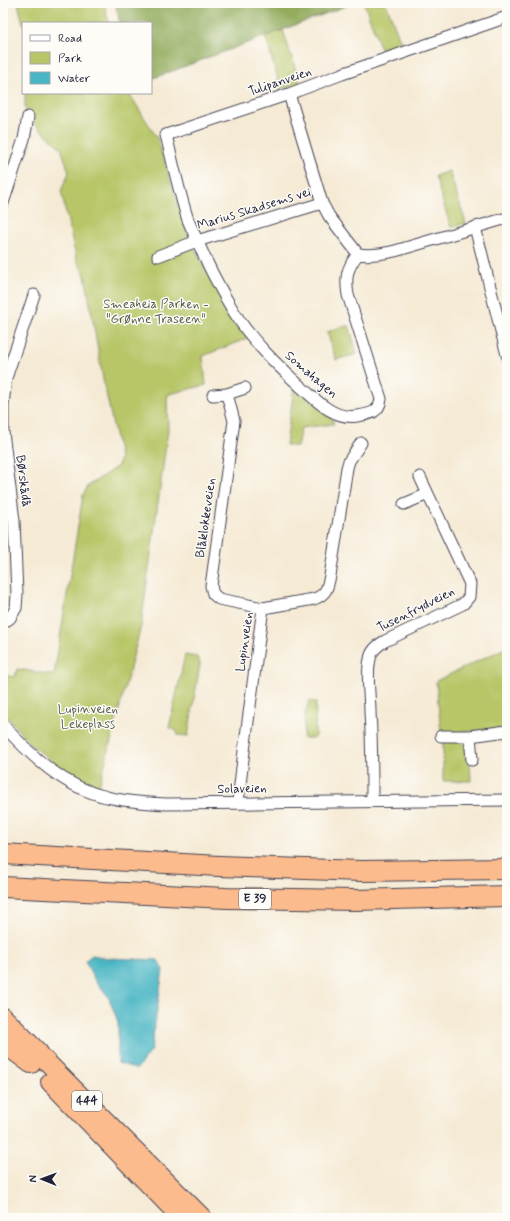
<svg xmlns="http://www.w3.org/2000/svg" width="510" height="1221" viewBox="0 0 510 1221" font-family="Mynerve,sans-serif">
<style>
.green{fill:#b8c668;stroke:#6d7452}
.forest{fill:#92ab5c;stroke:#5a664c}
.water{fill:#48b6c4;stroke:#356c80}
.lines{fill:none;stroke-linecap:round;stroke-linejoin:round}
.minor-casing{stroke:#424052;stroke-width:13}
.trunk-casing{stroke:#424052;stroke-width:20}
.motorway-casing{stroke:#424052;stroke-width:22}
.minor{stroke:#fff;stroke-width:11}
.trunk{stroke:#fbbb8d;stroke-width:18}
.motorway{stroke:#fbbb8d;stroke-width:20}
.labels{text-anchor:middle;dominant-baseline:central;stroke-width:3;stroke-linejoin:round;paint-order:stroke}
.shield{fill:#fdfcf7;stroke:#646373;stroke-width:1}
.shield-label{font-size:12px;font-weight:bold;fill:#22223b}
.street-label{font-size:13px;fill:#22223b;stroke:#fdfcf7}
.park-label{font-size:13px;fill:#565b4b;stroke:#fdfcf7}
</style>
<rect width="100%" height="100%" fill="#fdfcf7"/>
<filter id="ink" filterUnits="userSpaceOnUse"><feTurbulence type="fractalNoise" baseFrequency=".025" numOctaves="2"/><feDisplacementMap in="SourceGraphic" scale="8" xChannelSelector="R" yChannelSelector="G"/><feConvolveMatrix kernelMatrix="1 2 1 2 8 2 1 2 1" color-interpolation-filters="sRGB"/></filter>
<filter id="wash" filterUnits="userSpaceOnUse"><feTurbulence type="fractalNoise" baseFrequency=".012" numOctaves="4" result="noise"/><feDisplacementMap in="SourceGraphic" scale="16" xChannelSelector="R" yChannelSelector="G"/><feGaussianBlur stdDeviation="0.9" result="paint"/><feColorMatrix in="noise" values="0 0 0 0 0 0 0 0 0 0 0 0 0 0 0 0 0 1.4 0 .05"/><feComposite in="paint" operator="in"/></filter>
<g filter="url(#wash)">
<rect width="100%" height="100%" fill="#f5ead4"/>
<path class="green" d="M18,3H104L109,23L23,24Z
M364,3H386L403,48L383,55Z
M283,30L300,83L281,89L265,36Z
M25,93H129L157,138L190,242L248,338L203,356L206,385L169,394L167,398L168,430L141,626L99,786L67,772L30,744L3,712V675L15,677L17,669L54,675L83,495L88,486L118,466L120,457L103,379L85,275L77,261L61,191L69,172L61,148L36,125L25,109Z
M449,171L466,223L451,228L435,176Z
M349,325L357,354L336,360L327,332Z
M294,387L330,414L334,424L301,428L297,447L286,445Z
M507,647V728L441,733L436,681Z
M185,655L197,657L200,664L188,736L178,735L176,730L169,728Z
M309,701L316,702L315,738H303L305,713Z
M443,739C446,739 452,738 456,739C471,744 470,768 471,781H443Z"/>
<path class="forest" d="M115,3H354L151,79V23H120Z"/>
<path class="water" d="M92,955L108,958L158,960L163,970L151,1050L137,1069L118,1063V1022L108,996L94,979L85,961Z"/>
</g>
<g filter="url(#ink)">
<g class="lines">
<g class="minor-casing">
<path id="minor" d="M289,94L322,203
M3,203L24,139L28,117
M475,227L507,355
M358,254C347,268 345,277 348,295L381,399C379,413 370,414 357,416C334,420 316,400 300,386C276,364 251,340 234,312C223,294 213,275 204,256C199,244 193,232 188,220C179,192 173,163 166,135L289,94L342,74L507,17
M158,256L197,241L322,203L329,216L358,254C371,256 382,254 395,251L507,218
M227,394L234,421L211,586L213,594L219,599L263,608
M213,395L227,394L245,388
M404,504L428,494
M3,623L10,618L16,608L17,594L14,521L3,432V405L6,378L34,295
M3,725C31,756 65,788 107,797C127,802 147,803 167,804L507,800
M441,736H470L507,731
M470,736L472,760
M238,802L243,759L263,608L314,599C327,594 327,588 330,576L347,468L349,461L361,443
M372,802C372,772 372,742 370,712C370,695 366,676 370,659C371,651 378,645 385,641L463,604L469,597L470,584L420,477"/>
</g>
<g class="trunk-casing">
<path id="trunk" d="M38,1053L203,1218
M50,1082L181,1218"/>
</g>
<g class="motorway-casing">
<path id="motorway" d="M3,854L219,866L361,871L507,869
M3,887L226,898L355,900L507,896
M3,1018L38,1053
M3,1042L31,1063"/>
</g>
<use href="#minor" class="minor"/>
<use href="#trunk" class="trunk"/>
<use href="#motorway" class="motorway"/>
</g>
</g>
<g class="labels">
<g class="shield">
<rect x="239" y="889" width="32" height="20" rx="3"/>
<rect x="72" y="1091" width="30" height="20" rx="3"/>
</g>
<g class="shield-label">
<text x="255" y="899">E 39</text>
<text x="87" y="1101">444</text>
</g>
<g class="street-label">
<text transform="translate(280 82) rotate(-19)">Tulipanveien</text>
<text transform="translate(254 209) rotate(-17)">Marius Skadsems vei</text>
<text transform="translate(311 375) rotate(41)">Somahagen</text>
<text transform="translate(23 481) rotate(83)">Børskådå</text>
<text transform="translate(206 518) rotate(-82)">Blåklokkeveien</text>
<text transform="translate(416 610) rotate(-27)">Tusenfrydveien</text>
<text transform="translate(245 642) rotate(-82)">Lupinveien</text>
<text transform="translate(242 789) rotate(-1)">Solaveien</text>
</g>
<g class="park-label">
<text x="156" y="304">Smeaheia Parken -<tspan x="156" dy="15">"Grønne Traseen"</tspan></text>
<text x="88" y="709">Lupinveien<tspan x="88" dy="15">Lekeplass</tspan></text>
</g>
</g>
<rect width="510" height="1221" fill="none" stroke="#fdfcf7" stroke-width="16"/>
<rect x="22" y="22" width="130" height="72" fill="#fdfcf7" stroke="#a5a5ac"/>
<rect x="30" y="35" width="20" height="6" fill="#ffffff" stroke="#a5a5ac"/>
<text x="58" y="42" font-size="12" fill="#22223b">Road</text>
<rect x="30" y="52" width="20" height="12" fill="#b8c668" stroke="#a5a5ac"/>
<text x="58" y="62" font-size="12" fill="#22223b">Park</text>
<rect x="30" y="72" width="20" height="12" fill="#48b6c4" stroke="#a5a5ac"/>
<text x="58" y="82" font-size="12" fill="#22223b">Water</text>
<g transform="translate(42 1179) rotate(271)" stroke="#fdfcf7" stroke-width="3" paint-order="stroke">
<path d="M0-3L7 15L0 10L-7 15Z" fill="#22223b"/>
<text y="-6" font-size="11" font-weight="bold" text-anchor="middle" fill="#22223b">N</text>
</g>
</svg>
